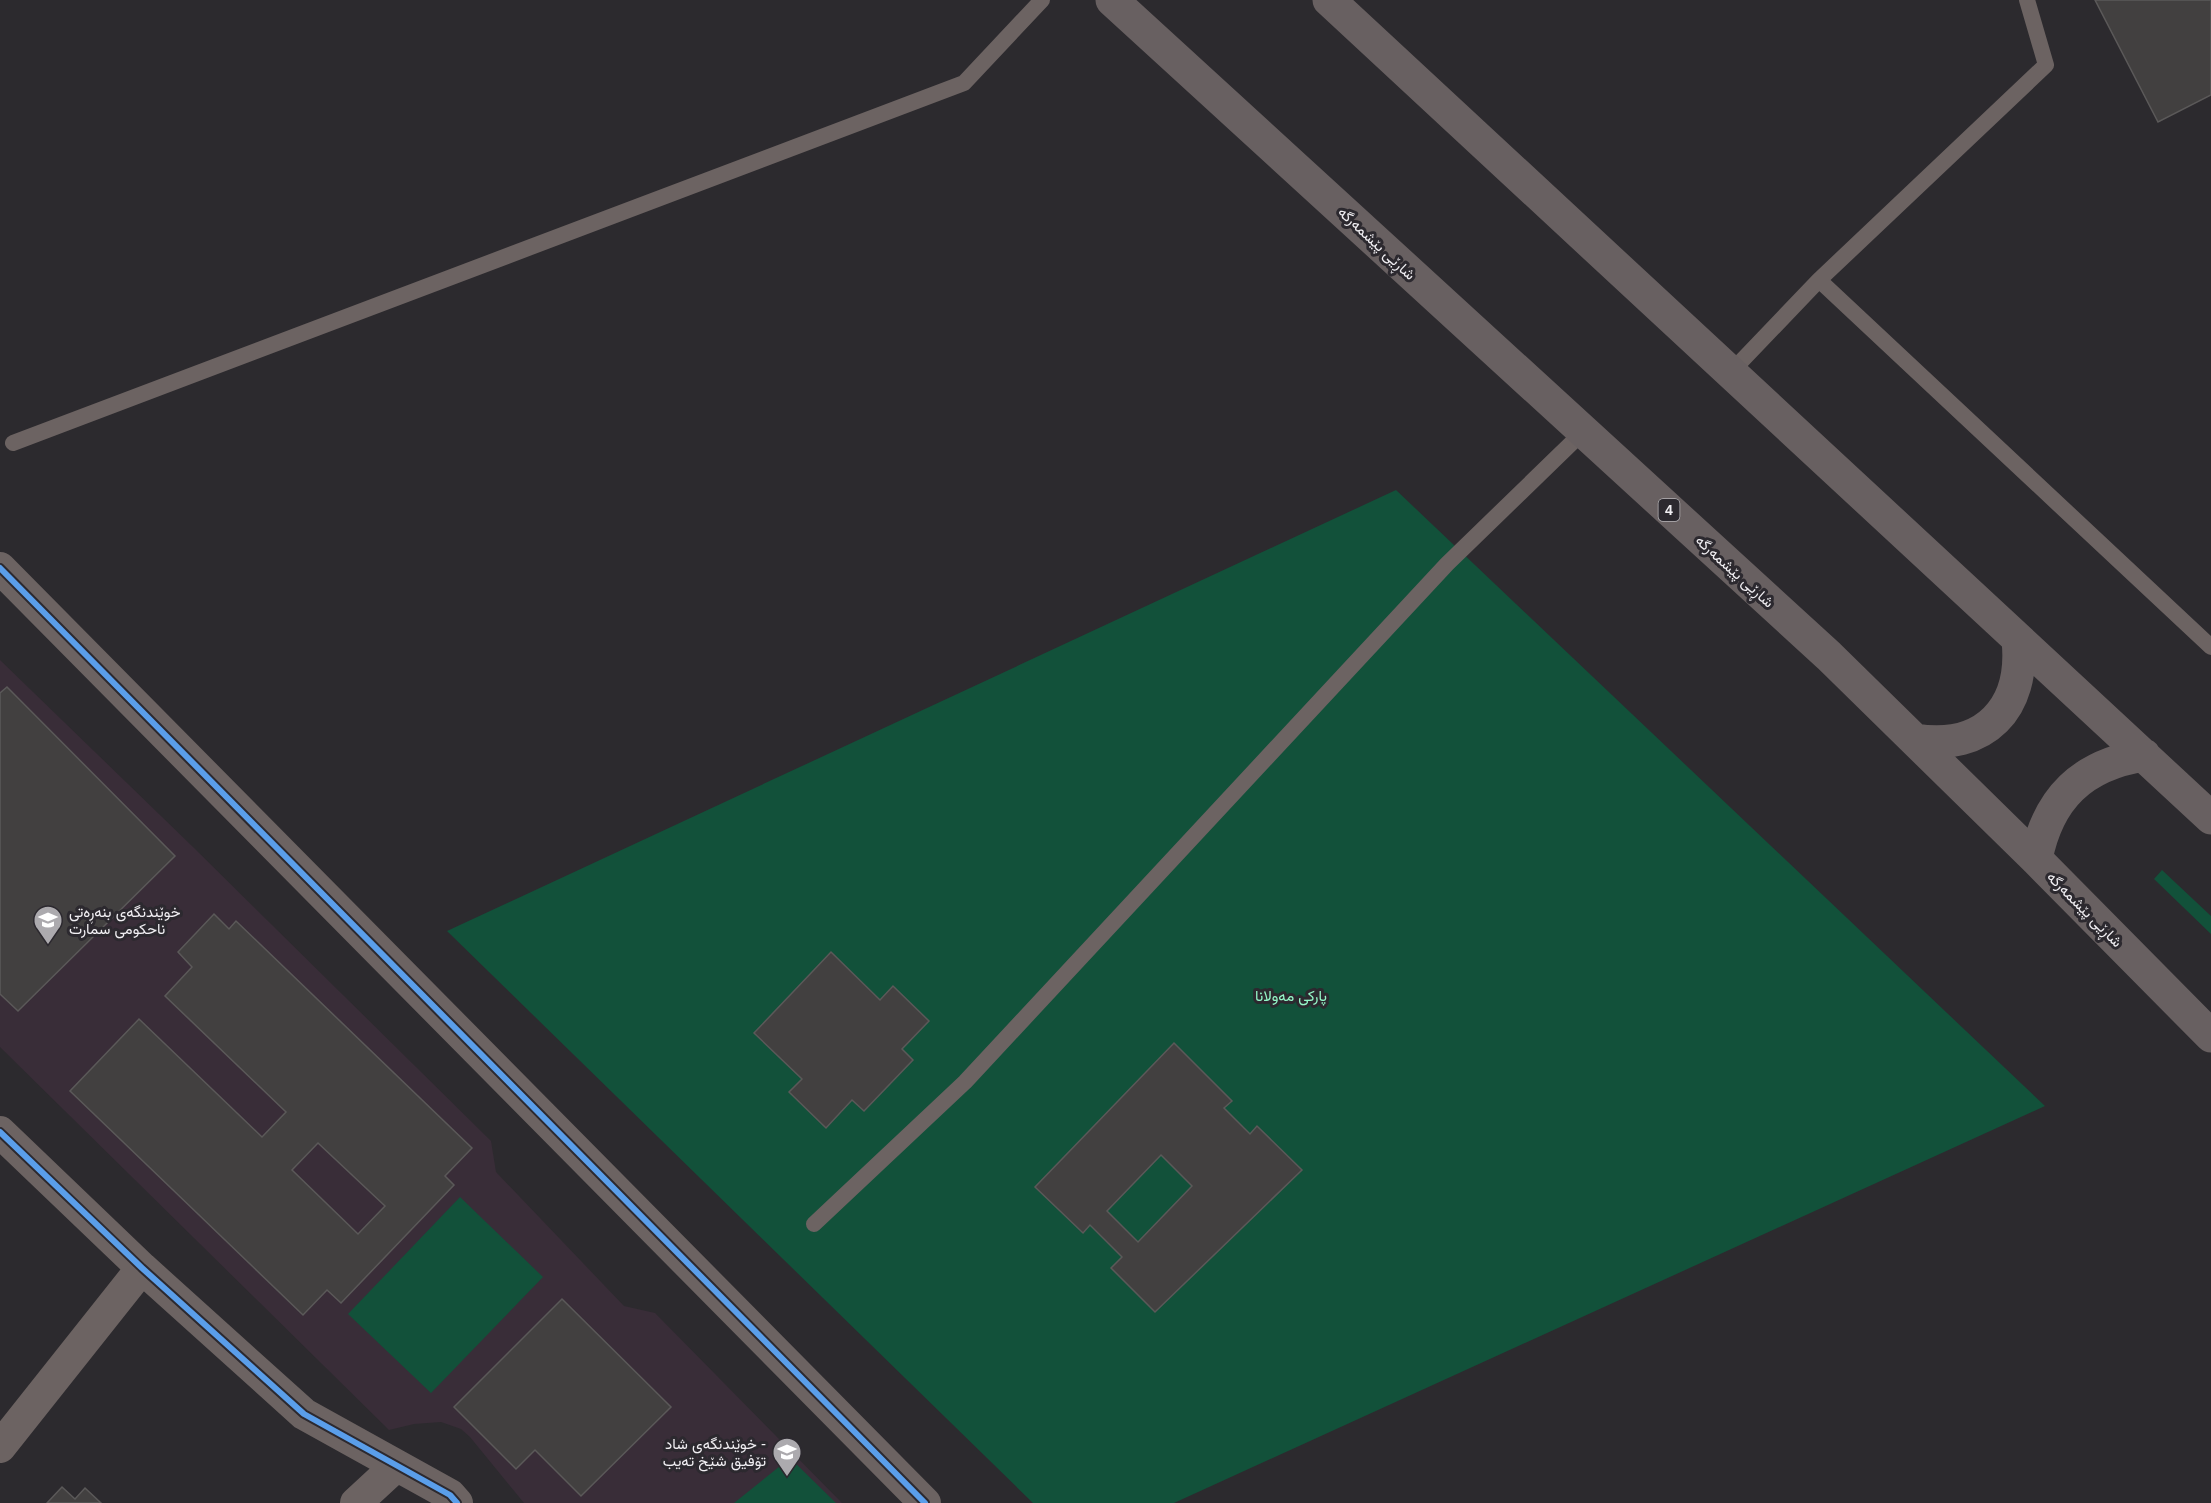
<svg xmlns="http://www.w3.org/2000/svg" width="2211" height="1503" viewBox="0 0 2211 1503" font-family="Helvetica,Vazirmatn,sans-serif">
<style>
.education{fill:#392d38}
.green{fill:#12513a}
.building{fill:#424040;stroke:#5b5959;stroke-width:1.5;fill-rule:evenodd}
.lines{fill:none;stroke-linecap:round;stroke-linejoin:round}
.lane{stroke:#6c6362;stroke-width:16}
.street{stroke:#6c6362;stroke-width:32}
.highway{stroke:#686061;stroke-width:33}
.cycleway-casing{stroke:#2c292f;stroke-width:10}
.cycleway{stroke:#5a9eea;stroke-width:6}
.labels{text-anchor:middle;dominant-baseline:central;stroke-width:6;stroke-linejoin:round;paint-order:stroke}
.shield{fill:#2c292f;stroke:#b6b4b8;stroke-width:1.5}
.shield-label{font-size:14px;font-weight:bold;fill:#f1eff3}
.street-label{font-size:15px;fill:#f1eff3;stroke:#2c292f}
.poi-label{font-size:15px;fill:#f1eff3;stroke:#2c292f;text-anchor:start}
.park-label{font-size:15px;fill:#95f7c8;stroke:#2c292f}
</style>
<rect width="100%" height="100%" fill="#2c2a2e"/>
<path class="education" d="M0,660L193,847L491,1141L496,1172L624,1306L655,1313L842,1503H524L470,1437L461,1429L441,1422L414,1424L389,1430L0,1047Z"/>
<path class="green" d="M1396,490L2045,1106L1174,1503H1033L447,931Z
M2162,870L2211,916V934L2154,879Z
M460,1197L543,1277L431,1393L348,1314Z
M790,1458L836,1503H734Z"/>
<path class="building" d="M2095,0H2211V95L2158,122Z
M7,687L175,856L18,1011L0,994V693Z
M214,914L229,929L236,921L472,1148L445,1176L454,1185L341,1303L327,1290L303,1315L70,1091L139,1019L262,1137L286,1112L165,996L192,967L178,952ZM318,1143L385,1206L358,1234L292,1170Z
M831,952L880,1000L893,986L929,1021L902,1049L913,1060L864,1111L852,1100L826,1128L789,1092L802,1079L754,1033Z
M1174,1043L1232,1101L1224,1108L1250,1134L1257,1126L1302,1170L1155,1312L1111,1268L1122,1257L1090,1225L1083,1233L1035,1187ZM1161,1155L1192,1186L1138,1242L1107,1211Z
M562,1299L671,1407L581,1496L535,1450L516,1469L454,1407Z
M62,1487L75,1499L85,1488L101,1503H47Z"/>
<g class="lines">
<path class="lane" d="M1819,280L2211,647
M1731,372L1819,280L2046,65L2027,0
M13,443L964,83L1042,0
M814,1224L965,1082L1447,564L1583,432"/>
<path class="street" d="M0,568L925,1503
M0,1132L142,1268L304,1414L450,1495L457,1503
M0,1447L142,1268
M356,1503L396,1466"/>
<path class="highway" d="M1112,0L1829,656L2036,859L2211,1036
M1329,0L2211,818
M1915,740C1985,751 2025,708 2018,640
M2036,859C2048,798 2082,765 2144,755"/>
<g class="cycleway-casing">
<path id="cycleway" d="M0,568L925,1503
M0,1132L142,1268L304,1414L450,1495L457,1503"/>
</g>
<use href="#cycleway" class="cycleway"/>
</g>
<defs>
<g id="school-pin" transform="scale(1.5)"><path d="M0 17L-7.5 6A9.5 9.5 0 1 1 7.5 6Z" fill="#acaaae" stroke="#2c292f"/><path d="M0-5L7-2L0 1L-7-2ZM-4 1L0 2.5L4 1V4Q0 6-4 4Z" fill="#fff"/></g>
</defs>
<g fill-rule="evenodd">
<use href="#school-pin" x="48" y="920"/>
<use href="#school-pin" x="787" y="1452"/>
</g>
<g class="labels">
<rect class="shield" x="1658.5" y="499" width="21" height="22" rx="4.5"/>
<g class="shield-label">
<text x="1669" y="510">4</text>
</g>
<g class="street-label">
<text transform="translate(1377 243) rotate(43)">شاڕێی پێشمەرگە</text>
<text transform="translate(1735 571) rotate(42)">شاڕێی پێشمەرگە</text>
<text transform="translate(2085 909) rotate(45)">شاڕێی پێشمەرگە</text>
</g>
<g class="poi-label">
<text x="69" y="911">خوێندنگەی بنەڕەتی<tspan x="69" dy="17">ناحکومی سمارت</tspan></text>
<text x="766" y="1443" text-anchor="end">خوێندنگەی شاد -<tspan x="766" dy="17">تۆفیق شێخ تەیب</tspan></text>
</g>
<g class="park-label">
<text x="1291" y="995">پارکی مەولانا</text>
</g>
</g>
</svg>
